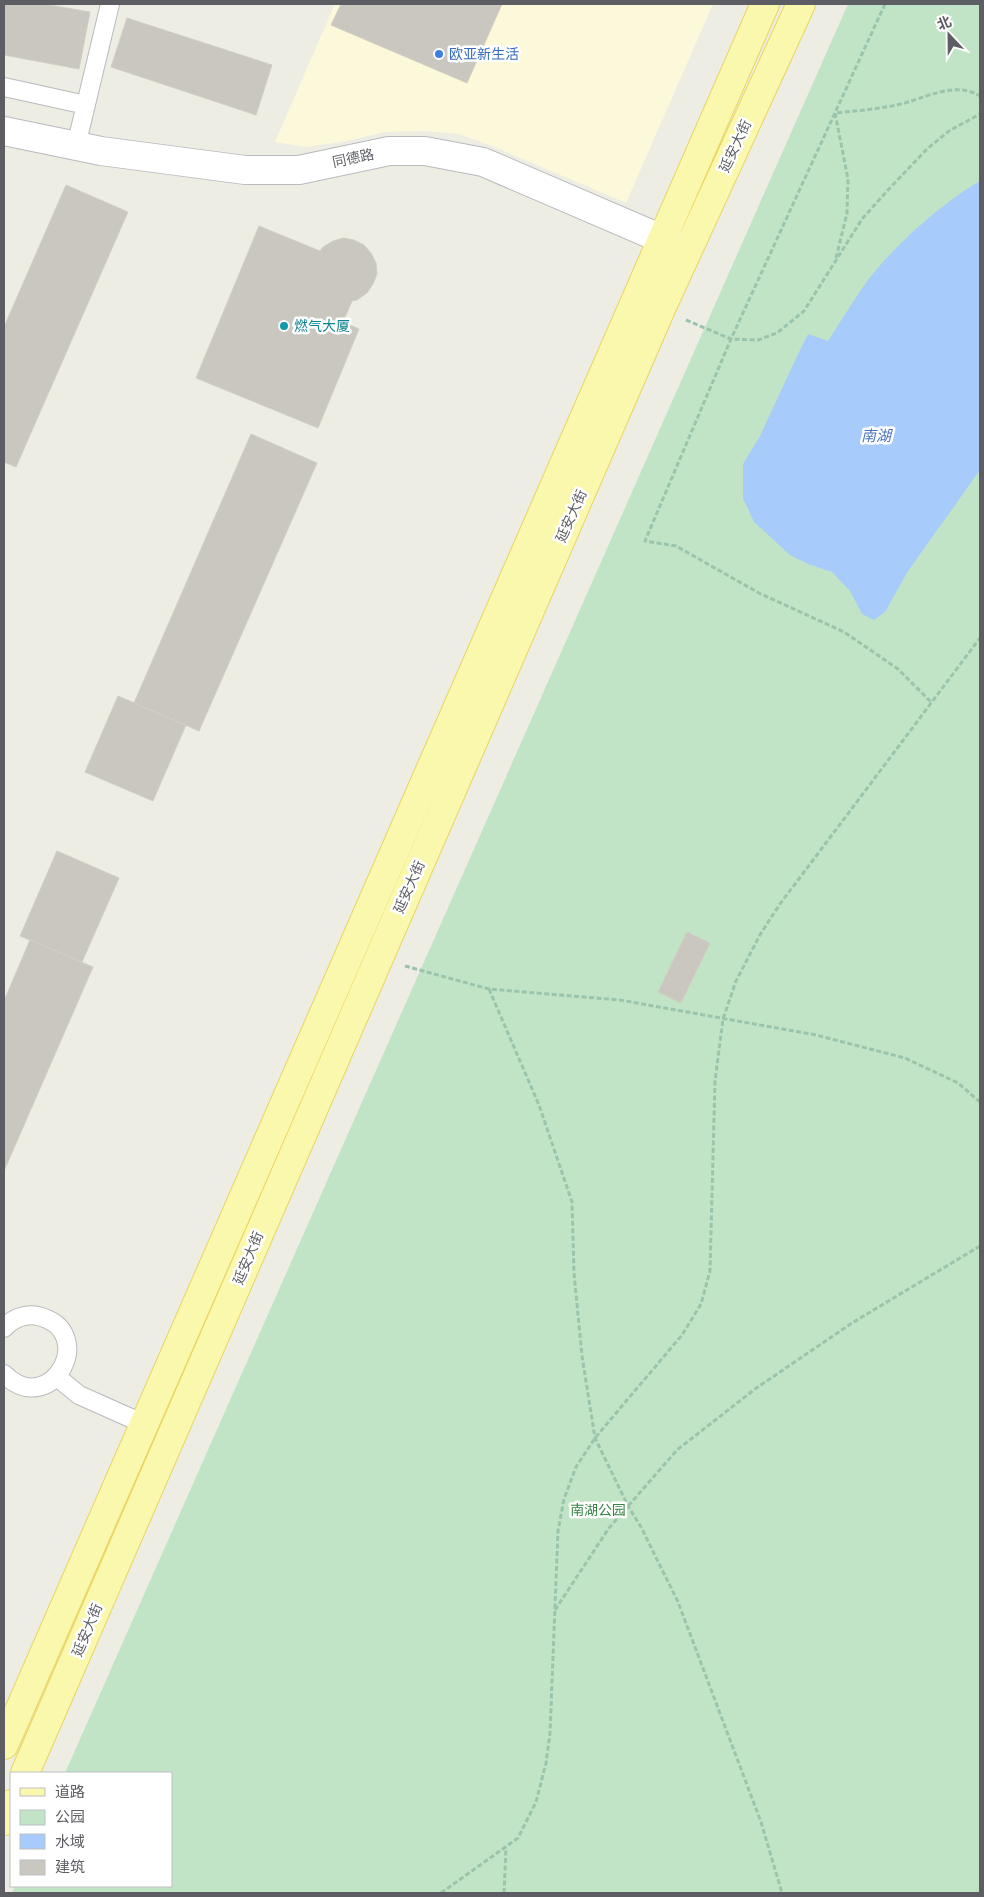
<svg xmlns="http://www.w3.org/2000/svg" width="984" height="1897" viewBox="0 0 984 1897" font-family="'Roboto Condensed','Noto Sans SC',sans-serif">
<style>
.commercial{fill:#fcf8da}
.green{fill:#c1e4c6}
.water{fill:#a7cbfa}
.building{fill:#c9c7c0;stroke:#d2cfc2}
.lines{fill:none;stroke-linecap:round;stroke-linejoin:round}
.service-casing{stroke:#b9babf;stroke-width:20}
.tertiary-casing{stroke:#b9babf;stroke-width:30}
.primary-casing{stroke:#ead561;stroke-width:30}
.path{stroke:#9bc4ac;stroke-width:3;stroke-dasharray:5 2.5;stroke-linecap:butt}
.service{stroke:#fff;stroke-width:18}
.tertiary{stroke:#fff;stroke-width:28}
.primary{stroke:#faf8ac;stroke-width:28}
.shop-dot{fill:#3f7fe0;stroke:#fff;stroke-width:2}
.culture-dot{fill:#0f9aa8;stroke:#fff;stroke-width:2}
.labels{text-anchor:middle;dominant-baseline:central;stroke-width:5;stroke-linejoin:round;paint-order:stroke}
.shop-label{font-size:14px;fill:#366cbe;stroke:#fff;text-anchor:start}
.street-label{font-size:14px;fill:#5c5e63;stroke:#fff}
.culture-label{font-size:14px;fill:#0d838f;stroke:#fff;text-anchor:start}
.park-label{font-size:14px;fill:#3a8447;stroke:#fff}
.water-label{font-size:15px;font-style:italic;fill:#4b73bd;stroke:#fff}
</style>
<rect width="100%" height="100%" fill="#edede4"/>
<path class="commercial" d="M335,4H713L626,203L497,148L459,134L423,131L385,132L347,141L306,147L275,142Z"/>
<path class="green" d="M848,4H980V1893H12L15,1886H171V1773H65Z"/>
<path class="water" d="M980,181V470L908,571L885,612L874,620L862,614L850,591L832,572L808,564L790,555L754,522L743,498V464L760,436L798,354L808,334L828,341C841,321 854,299 868,280C895,245 942,203 980,181Z"/>
<path class="building" d="M4,4H44L90,12L79,69L4,55Z
M341,4H502L467,83L331,25Z
M127,18L272,65L256,115L111,67Z
M66,185L128,212L16,467L4,462V327Z
M259,226L320,251L323,247L333,241L343,238L354,240L364,245L371,253L376,263L377,274L373,284L367,293L357,300L352,301L343,322L359,329L318,428L196,378Z
M251,434L317,463L199,731L134,703Z
M118,696L186,725L153,801L85,772Z
M57,851L119,878L82,962L20,936Z
M687,932L710,943L681,1003L658,992Z
M30,940L93,967L4,1171V1001Z"/>
<g class="lines">
<g class="service-casing">
<path id="service" d="M4,87L86,105
M76,146L110,4
M4,1328C12,1319 25,1313 38,1316C100,1331 51,1421 4,1374
M57,1377L79,1395L144,1424"/>
</g>
<g class="tertiary-casing">
<path id="tertiary" d="M4,131L101,151L245,170H299L389,151H425L483,162L683,248"/>
</g>
<g class="primary-casing">
<path id="primary" d="M4,1745L765,4
M25,1773L661,309L801,4
M4,1821L11,1804"/>
</g>
<path class="path" d="M885,4L731,339L645,541L676,546L759,593L844,632L898,669L932,703
M836,258L847,213L848,179L835,113C856,111 877,109 897,105C925,99 953,80 980,96
M686,320L731,339L758,340L777,333L804,311L862,219L888,190L927,149L949,131L980,114
M405,966L489,989L620,1000L816,1035L905,1058L958,1083L980,1102
M489,989L539,1105L572,1202L574,1273L582,1356L595,1438L628,1506L641,1527L678,1602L761,1822L782,1893
M555,1610L609,1528L677,1450L755,1389L852,1323L980,1246
M441,1893L518,1838L536,1802L546,1763L550,1733L558,1531L564,1499L576,1467L595,1438L682,1335L701,1304L710,1271L715,1081L723,1019L736,981L761,933L780,904L980,638
M504,1893L506,1848"/>
<use href="#service" class="service"/>
<use href="#tertiary" class="tertiary"/>
<use href="#primary" class="primary"/>
</g>
<circle class="shop-dot" cx="439" cy="54" r="5"/>
<circle class="culture-dot" cx="284" cy="326" r="5"/>
<g class="labels">
<g class="shop-label">
<text x="449" y="54">欧亚新生活</text>
</g>
<g class="street-label">
<text transform="translate(735 146) rotate(-65)">延安大街</text>
<text transform="translate(353 158) rotate(-12)">同德路</text>
<text transform="translate(571 516) rotate(-66)">延安大街</text>
<text transform="translate(409 887) rotate(-66)">延安大街</text>
<text transform="translate(248 1258) rotate(-67)">延安大街</text>
<text transform="translate(87 1630) rotate(-67)">延安大街</text>
</g>
<g class="culture-label">
<text x="294" y="326">燃气大厦</text>
</g>
<g class="park-label">
<text x="598" y="1510">南湖公园</text>
</g>
<g class="water-label">
<text x="876" y="436">南湖</text>
</g>
</g>
<rect width="984" height="1897" fill="none" stroke="#5c5e63" stroke-width="10"/>
<rect x="10" y="1772" width="162" height="115" fill="#ffffff" stroke="#bebfc1"/>
<rect x="20" y="1788" width="25" height="8" fill="#faf8ac" stroke="#bebfc1"/>
<text x="55" y="1797" font-size="15" fill="#5c5e63">道路</text>
<rect x="20" y="1810" width="25" height="15" fill="#c1e4c6" stroke="#bebfc1"/>
<text x="55" y="1822" font-size="15" fill="#5c5e63">公园</text>
<rect x="20" y="1834" width="25" height="15" fill="#a7cbfa" stroke="#bebfc1"/>
<text x="55" y="1847" font-size="15" fill="#5c5e63">水域</text>
<rect x="20" y="1860" width="25" height="15" fill="#c9c7c0" stroke="#bebfc1"/>
<text x="55" y="1872" font-size="15" fill="#5c5e63">建筑</text>
<g transform="translate(949 35) rotate(338)" stroke="#ffffff" stroke-width="4" paint-order="stroke">
<path d="M0-4L9 19L0 12L-9 19Z" fill="#5c5e63"/>
<text y="-8" font-size="14" font-weight="bold" text-anchor="middle" fill="#5c5e63">北</text>
</g>
</svg>
